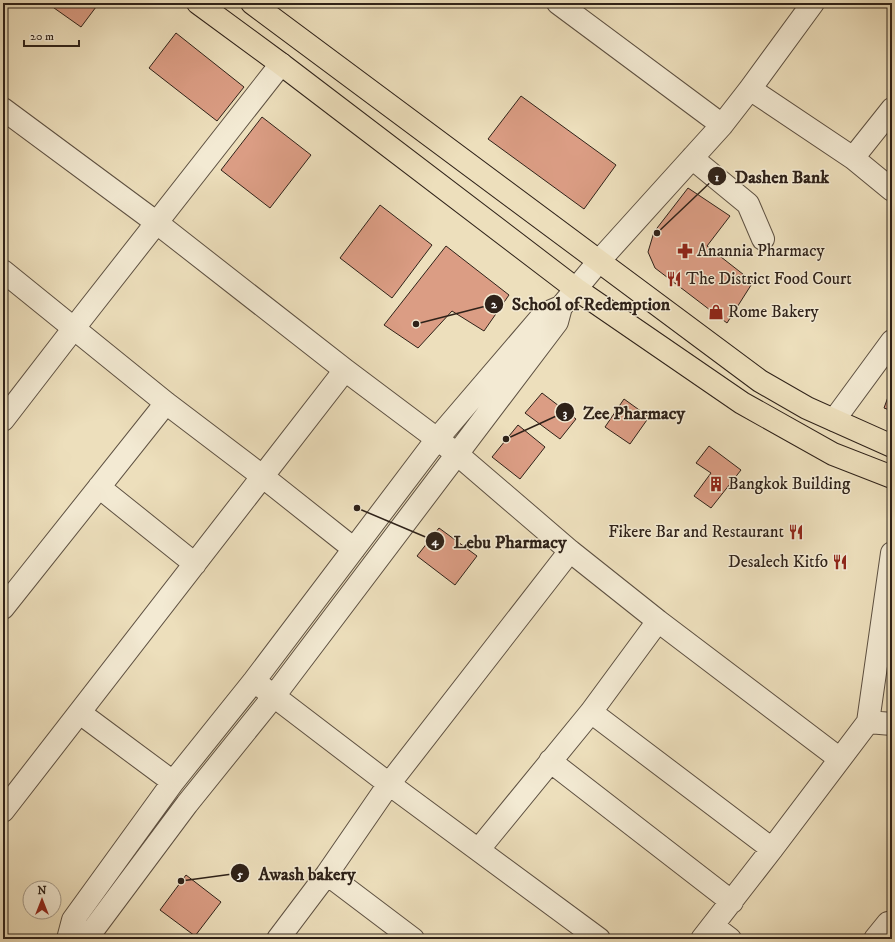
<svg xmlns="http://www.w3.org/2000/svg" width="895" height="942" viewBox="0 0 895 942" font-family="'IM FELL DW Pica',serif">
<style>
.building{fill:#db9d84;stroke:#2f2219}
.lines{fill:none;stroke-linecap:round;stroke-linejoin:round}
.minor-casing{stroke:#5e5142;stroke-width:24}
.major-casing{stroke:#2f2219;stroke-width:24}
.minor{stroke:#f3ead3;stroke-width:22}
.major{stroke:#eddfbc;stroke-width:22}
.labels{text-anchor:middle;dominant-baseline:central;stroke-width:3;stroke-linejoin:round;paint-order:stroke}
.poi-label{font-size:17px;fill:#2f2219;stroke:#f3ead3;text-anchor:start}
.leader{fill:none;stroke:#2f2219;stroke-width:1.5}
.callout-dot{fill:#2f2219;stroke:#f3ead3;stroke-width:1.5}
.mark-label{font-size:12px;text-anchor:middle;font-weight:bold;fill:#fff}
.callout-label{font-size:18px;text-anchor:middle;font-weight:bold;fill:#2f2219;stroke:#f3ead3;stroke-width:3;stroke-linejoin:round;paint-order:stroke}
</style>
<rect width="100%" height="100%" fill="#eddfbc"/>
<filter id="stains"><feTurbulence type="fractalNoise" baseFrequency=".005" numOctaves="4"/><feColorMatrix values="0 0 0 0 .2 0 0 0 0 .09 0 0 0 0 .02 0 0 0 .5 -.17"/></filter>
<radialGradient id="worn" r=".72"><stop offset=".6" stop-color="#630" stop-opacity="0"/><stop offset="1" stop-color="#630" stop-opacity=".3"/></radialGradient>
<path class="building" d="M47,3H99L81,27Z
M176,33L244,87L217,121L149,68Z
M521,96L616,165L584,209L488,139Z
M262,117L311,155L270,208L221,170Z
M688,188L730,216L707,246L753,282L727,323L655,268L648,252L654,232Z
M380,205L432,245L392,298L340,258Z
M446,246L509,295L484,331L452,311L418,348L384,325Z
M892,386V411L884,408Z
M542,393L576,419L560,439L525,413Z
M624,399L649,417L630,444L605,427Z
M518,425L545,447L520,479L492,457Z
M709,446L741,470L711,508L694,496L711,473L696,463Z
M439,528L477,556L455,585L417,556Z
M186,875L221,902L195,936L160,910Z"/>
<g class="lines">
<g class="minor-casing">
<path id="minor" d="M558,3L722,125
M750,89L853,158L892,190
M3,109L157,223L345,370L457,454L570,551L658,621L840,759
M692,158L748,204L763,239
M853,158L892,109
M3,271L166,403L262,476L354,549
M3,420L74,328L281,64
M834,420L892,341
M99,487L195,564
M3,608L166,403
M262,687L389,784L599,939
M591,712L772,849
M80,713L173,782
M868,722L892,724
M550,761L732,902
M3,811L345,370
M479,849L591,712L658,621
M327,874L413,939
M713,926L730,939
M68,939L73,920L173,782L254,681L437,439L544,314L558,308
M71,939L93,930L187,804L274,696L557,322L561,307L599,261L722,125L750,89L813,3
M278,939L327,874L389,784L570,551
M702,939L772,849L868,722L892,553
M875,939L888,923L892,926"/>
</g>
<g class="major-casing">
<path id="major" d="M198,3L281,64L576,289L742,403L833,454L892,477
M252,3L760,381L807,408L892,446"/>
</g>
<use href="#minor" class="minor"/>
<use href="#major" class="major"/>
</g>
<defs>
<g id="pharmacy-bare" transform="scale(1.2)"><path d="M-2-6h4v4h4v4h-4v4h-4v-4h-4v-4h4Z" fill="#8f2418" stroke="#f3ead3" stroke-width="2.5" paint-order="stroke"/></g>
<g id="restaurant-bare" transform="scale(1.2)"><path d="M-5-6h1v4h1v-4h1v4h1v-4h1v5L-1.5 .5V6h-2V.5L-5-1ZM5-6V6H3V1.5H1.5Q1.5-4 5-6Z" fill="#8f2418" stroke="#f3ead3" stroke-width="2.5" paint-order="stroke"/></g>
<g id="shop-bare" transform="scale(1.2)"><path d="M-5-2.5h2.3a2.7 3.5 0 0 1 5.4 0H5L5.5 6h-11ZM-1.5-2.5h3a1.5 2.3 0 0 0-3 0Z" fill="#8f2418" stroke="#f3ead3" stroke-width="2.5" paint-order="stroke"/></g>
<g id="building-bare" transform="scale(1.2)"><path d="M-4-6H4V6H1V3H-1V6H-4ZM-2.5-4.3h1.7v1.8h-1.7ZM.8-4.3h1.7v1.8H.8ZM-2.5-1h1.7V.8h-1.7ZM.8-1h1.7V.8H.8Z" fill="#8f2418" stroke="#f3ead3" stroke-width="2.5" paint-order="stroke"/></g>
</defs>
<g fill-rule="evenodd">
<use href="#pharmacy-bare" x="685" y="251"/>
<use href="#restaurant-bare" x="674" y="279"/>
<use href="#shop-bare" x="716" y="312"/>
<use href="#building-bare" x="716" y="484"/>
<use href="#restaurant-bare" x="796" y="532"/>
<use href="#restaurant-bare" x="840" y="562"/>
</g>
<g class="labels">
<g class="poi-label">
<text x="697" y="251">Anannia Pharmacy</text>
<text x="686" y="279">The District Food Court</text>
<text x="728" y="312">Rome Bakery</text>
<text x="728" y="484">Bangkok Building</text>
<text x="784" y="532" text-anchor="end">Fikere Bar and Restaurant</text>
<text x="828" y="562" text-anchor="end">Desalech Kitfo</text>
</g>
</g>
<path class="leader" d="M657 233L717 176M416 324L494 304M506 439L565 412M357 508L435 541M181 881L240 873"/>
<g class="callout-dot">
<circle cx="657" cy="233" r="4"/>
<circle cx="416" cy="324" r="4"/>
<circle cx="506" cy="439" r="4"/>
<circle cx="357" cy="508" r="4"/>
<circle cx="181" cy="881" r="4"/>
<circle cx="717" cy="176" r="10"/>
<circle cx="494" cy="304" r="10"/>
<circle cx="565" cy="412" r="10"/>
<circle cx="435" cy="541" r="10"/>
<circle cx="240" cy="873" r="10"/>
</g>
<g class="mark-label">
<text x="717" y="181">1</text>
<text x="494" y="308">2</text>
<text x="565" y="417">3</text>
<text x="435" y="545">4</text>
<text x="240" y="878">5</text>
</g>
<g class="callout-label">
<text x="782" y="183">Dashen Bank</text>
<text x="591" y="310">School of Redemption</text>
<text x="634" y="419">Zee Pharmacy</text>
<text x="510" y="548">Lebu Pharmacy</text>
<text x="307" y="880">Awash bakery</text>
</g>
<rect width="895" height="942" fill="none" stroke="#eddfbc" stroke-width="16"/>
<rect x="4" y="4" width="887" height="934" fill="none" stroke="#2f2219" stroke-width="2"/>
<rect x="8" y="8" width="879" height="926" fill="none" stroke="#2f2219"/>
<g transform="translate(42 900)"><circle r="19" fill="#f3ead3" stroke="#a59a89"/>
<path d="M0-3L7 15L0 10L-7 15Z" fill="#8f2418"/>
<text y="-6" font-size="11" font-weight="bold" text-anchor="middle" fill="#2f2219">N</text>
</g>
<path d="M24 40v6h55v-6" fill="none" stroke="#2f2219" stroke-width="2"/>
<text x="30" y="40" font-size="12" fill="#2f2219" stroke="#f3ead3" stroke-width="3" paint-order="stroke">20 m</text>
<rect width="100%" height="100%" filter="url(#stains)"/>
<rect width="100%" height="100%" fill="url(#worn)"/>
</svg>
